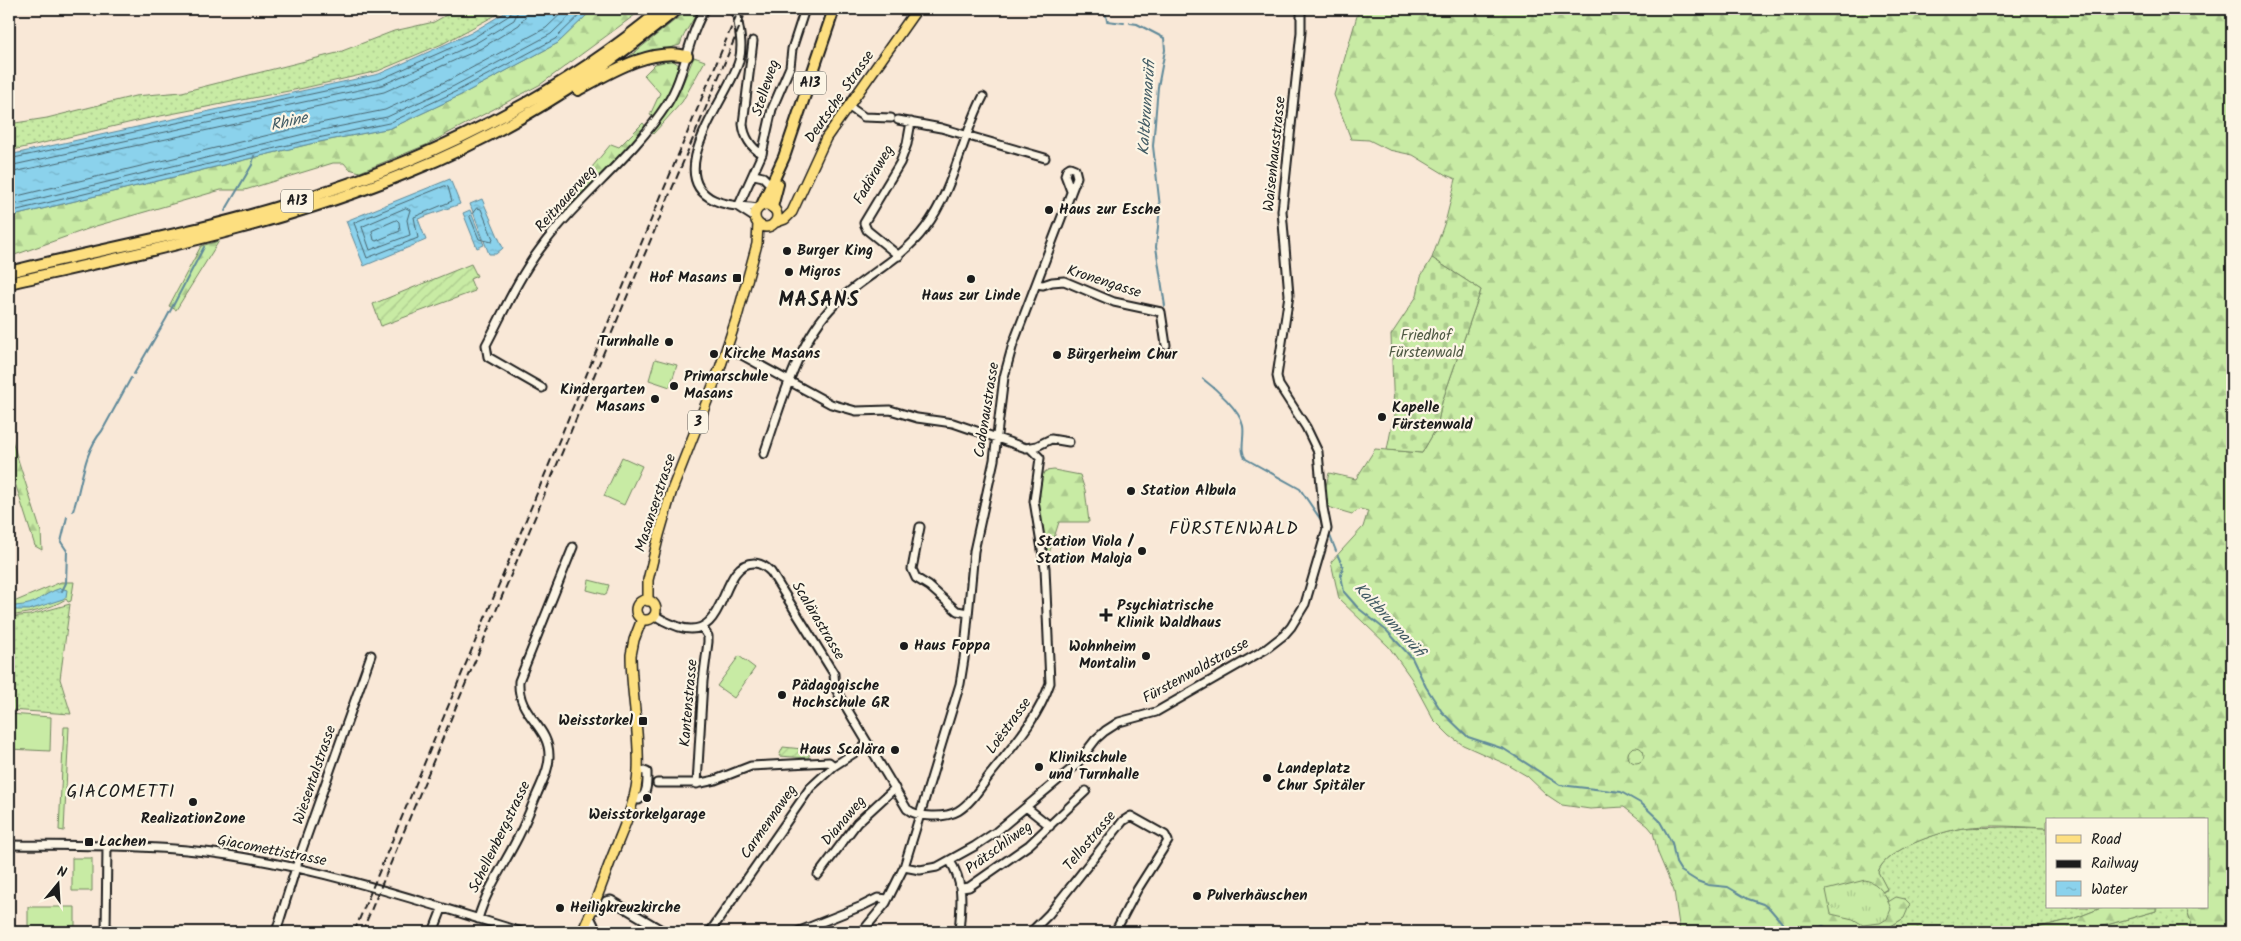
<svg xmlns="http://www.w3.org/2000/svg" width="2241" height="941" viewBox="0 0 2241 941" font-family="Kalam,sans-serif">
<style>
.grass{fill:url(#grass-dots);stroke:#728460}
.forest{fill:url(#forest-firs);stroke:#728460}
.cemetery{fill:url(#cemetery-stones);stroke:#728460}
.park{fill:url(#park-tufts);stroke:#728460}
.garden{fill:url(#garden-furrows);stroke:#728460}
.pitch{fill:#c8eba4;stroke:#728460}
.water{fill:url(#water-ripples);stroke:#5f8999}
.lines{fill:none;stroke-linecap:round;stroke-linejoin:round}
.shore{stroke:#48656f;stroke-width:1}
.stream{stroke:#5f8999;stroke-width:2}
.minor-casing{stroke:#1c1c1c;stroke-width:11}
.major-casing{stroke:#1c1c1c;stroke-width:12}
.highway-casing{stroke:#1c1c1c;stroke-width:14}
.minor{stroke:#fcf5e5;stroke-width:7}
.major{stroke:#fddf80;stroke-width:9}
.highway{stroke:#fddf80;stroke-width:10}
.rail{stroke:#1c1c1c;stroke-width:2;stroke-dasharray:8 4;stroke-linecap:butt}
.poi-dot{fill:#1c1c1c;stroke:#fcf5e5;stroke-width:2}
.labels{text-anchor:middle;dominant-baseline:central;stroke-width:4.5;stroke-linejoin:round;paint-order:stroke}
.shield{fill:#fcf5e5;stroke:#5f5d58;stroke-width:1}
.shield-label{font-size:14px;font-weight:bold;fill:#1c1c1c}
.street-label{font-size:15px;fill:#1c1c1c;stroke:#fcf5e5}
.poi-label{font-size:15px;font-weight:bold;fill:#1c1c1c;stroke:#fcf5e5;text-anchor:start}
.park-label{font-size:15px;fill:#505a45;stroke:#fcf5e5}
.water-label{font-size:16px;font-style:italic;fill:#435c65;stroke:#fcf5e5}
.quarter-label{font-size:18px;letter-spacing:1px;fill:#1c1c1c;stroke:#fcf5e5}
.district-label{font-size:20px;font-weight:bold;letter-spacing:1px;fill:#1c1c1c;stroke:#fcf5e5}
</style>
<defs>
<pattern id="grass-dots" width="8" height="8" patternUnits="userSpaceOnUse" patternTransform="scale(1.25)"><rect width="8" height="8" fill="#c8eba4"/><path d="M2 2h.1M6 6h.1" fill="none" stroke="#abc98d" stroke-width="1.8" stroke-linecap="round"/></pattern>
<pattern id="forest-firs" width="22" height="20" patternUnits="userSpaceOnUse" patternTransform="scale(1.25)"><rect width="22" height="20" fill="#c8eba4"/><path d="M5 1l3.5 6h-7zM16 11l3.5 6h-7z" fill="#abc98d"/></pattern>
<pattern id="cemetery-stones" width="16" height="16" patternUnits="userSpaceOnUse" patternTransform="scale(1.25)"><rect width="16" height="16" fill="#c8eba4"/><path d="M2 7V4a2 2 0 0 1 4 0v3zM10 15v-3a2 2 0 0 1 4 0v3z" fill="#abc98d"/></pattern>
<pattern id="park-tufts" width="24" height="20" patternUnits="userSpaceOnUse" patternTransform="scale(1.25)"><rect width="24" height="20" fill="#c8eba4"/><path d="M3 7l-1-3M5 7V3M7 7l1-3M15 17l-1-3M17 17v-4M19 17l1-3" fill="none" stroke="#abc98d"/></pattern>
<pattern id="garden-furrows" width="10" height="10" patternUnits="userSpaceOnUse" patternTransform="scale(1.25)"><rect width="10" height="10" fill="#c8eba4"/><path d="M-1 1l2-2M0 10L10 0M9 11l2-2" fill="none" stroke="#abc98d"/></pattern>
<pattern id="water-ripples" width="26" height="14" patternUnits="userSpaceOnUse" patternTransform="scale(1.25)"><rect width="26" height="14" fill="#8bd2ec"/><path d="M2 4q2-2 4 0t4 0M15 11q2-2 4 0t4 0" fill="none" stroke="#77b4ca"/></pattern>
</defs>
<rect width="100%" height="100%" fill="#f9e8d7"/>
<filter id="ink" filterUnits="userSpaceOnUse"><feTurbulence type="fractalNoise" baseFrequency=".02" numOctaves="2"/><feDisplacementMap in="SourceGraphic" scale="10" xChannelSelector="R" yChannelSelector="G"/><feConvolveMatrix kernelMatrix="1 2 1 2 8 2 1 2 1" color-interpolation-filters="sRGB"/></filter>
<g filter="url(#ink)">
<path class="grass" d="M457,9H507L442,44L378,71L304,88L145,119L9,151V124L47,118L135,96L182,92L337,53L394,31L434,22Z
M70,604L60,679L71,714L9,710V617L30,615Z
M2003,827L2047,828V907H2104L2073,919L2019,932H1889L1891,926L1904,918L1889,902L1882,892L1887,890L1878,872C1885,849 1941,831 1964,828C1977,827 1990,828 2003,827Z
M2156,907H2186L2191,922L2188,932H2063L2089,930L2156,911Z"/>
<path class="forest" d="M593,9H643L541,84L426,145L360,172L349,169L344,163H333L245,190H221L96,226L9,257V217L314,143L391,128L459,96L558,43Z
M689,9H699C693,21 684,32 680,45L625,60Z
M1359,9H2232V932H2188L2191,922L2186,907H2207V820H2047V828C2020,827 1990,824 1963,828C1940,832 1885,849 1878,872L1887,889L1882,892L1888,902L1896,897L1905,899L1910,904L1904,918L1891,926L1889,932H1680L1674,891L1658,853L1653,832L1648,826L1624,807L1590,809L1562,805L1547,795L1527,776L1508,765L1463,745L1450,736L1433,719L1411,678L1389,647L1339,599L1331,562L1363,527L1368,511L1360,509L1352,514L1328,507L1325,490L1329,473L1356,479L1375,449L1422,453L1437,427L1442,402L1481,290L1432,258L1446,219L1456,179L1446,175L1413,155L1389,150L1369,140L1351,139L1334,95Z
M694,57L705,61L682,102L653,134L650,132L680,90Z
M672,60L679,65L669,95L654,117L650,115L660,93L644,75L655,64Z
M643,123L647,128L562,218L559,217L574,199V189L611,144L619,147Z
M219,241L176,310L169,306L201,246Z
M9,431L41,532L42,550L35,546L9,464Z
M1054,470L1080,475L1085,490L1089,522H1059L1047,560L1036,504L1041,475L1046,471Z
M61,582H74L71,601L68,602L66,599C48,610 29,613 9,616V604Z
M2104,907H2156V911L2089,930L2019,932L2073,919Z"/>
<path class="cemetery" d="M1432,258L1481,290L1442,402L1437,427L1422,453L1387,450L1394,414L1391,335L1417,296L1421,276Z"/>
<path class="park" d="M1628 755a8 8 0 1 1 16 0a8 8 0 1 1-16 0Z
M1865,880C1880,883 1886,896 1891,909L1887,919L1880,923L1863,925L1853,919L1831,914L1826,890Z"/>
<path class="garden" d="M471,264L477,276L470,279L475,291L381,326L373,304Z
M783,747L812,750L808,758L779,756Z"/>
<path class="pitch" d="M655,359L677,365L670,387L649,380Z
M622,457L642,466L624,505L604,496Z
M589,580L609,585L606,595L587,590Z
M739,656L755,668L734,698L717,686Z
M9,714L51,717L50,751L9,749Z
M64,727H69L64,831L59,830Z
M72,858H92V891H72Z
M28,907H75V931H28Z"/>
<path class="water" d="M511,9H593L558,43L459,96L391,128L314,143L9,217V155L379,74L471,33Z
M450,179L460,204L418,219L426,240L364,266L346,221Z
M482,199L503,248L496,254H489L470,204Z
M470,210L484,245L477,248L463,213Z
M61,588L67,590L66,597L63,599L29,610H9V607C18,605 27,606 36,601C44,596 51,591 61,588Z"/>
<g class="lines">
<path class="shore" d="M9,159L381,79L473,38L510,15L513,9
M9,166L382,85L476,43L514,20L519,9
M9,173L384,92L480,49L519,25L525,17L526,9
M445,186L448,187L452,201L414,217L418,238L367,258L354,223Z
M9,198L310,125L385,110L451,79L546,28L566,9
M9,206L312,132L387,117L454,86L551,34L577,9
M406,208L410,210L407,220L410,235L370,250L362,227Z
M477,208L481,209L493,239L492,242L479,239L470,217Z
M9,212L313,139L389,123L457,91L555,39L586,9
M397,220L399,222L400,231L376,241L374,240L372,231Z"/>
<path class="stream" d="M1105,9L1107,21L1124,23
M1130,23L1137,24L1164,38L1165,50L1158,87L1153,146L1160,207L1156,247L1165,306
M225,211L252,165L254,156
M134,374L166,319L204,247
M1203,379C1215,388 1240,410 1243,426C1245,437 1239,451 1246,459L1300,489L1323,523
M73,511C82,485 83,453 102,431L131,378
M1330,536L1336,551
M1338,556L1343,567L1341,575L1344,592L1358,608L1387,631L1412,658L1426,687L1442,712L1468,737L1504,749L1560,785L1621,792L1642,804L1659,820L1672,843L1676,863L1681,871L1697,881L1708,885L1728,887L1748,899L1763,904L1770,909L1790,932
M62,591L66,583L67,551L61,542L67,517
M1809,932L1823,926L1836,932"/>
<g class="minor-casing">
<path id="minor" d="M736,9C738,27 744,43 739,61C730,95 661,175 714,200C728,207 744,206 759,208
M753,41L743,124C744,136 751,148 762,154
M848,106L864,117L891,118
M898,120L941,128L1045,158
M754,175L763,177L771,185
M738,207L762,154L772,109L790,67L792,49L805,9
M738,207L755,218
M899,256L867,230L864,223L900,163L907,144L911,122
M1036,284L1043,285L1052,282L1064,281L1114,302L1161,312L1166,345
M727,347L831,404L856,411L890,410L917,418L953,423L1026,448L1037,446L1051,439L1069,442
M542,388L488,357L486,345C503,313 518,278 540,249C578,197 632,158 667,104C686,74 687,38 705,9
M764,454C781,405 797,341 835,304C863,276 901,261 925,228C954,190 961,139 983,97
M920,527L912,569L916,578L929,586L957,611L968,613
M655,615C662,621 671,624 679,627C729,643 718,563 754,563C761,563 766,567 771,572L834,674L835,687L840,697L907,809C918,818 946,818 958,811C971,803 980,788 989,776C1012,747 1038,719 1050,683L1045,568L1034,501L1040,458L1030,448
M657,783H701L715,780L751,766L829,762L834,766
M697,784L703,681L708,642V636L702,627
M633,799L639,800C648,793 647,782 647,772L638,769
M1026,807L1050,826
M9,845C82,846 156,844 228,855C328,870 426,903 522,932
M950,861C965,884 961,906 959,932
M904,867L920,870L937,867L975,846L996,832L1075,766L1096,739L1105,731L1119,722L1156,712L1266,649L1284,635L1291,627L1305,604L1327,529L1323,508L1318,452L1306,427L1279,385L1277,376L1289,295L1282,211L1301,32V9
M818,875L857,823L895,788
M962,888L969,887L1029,845L1086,791
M594,910L602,908L606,901L611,900L665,932
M590,917L594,925V932
M478,919C486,891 502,868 515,843C524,827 530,810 537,794C542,782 549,770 549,757C550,725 517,717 519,681L573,547
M106,932L107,846
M276,932L299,858L371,655
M433,932L442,909
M710,932L810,788L834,766L868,744
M797,932L862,906L878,898L888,899
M862,932L886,903L904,867L960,684L964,659L974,551L994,460L1004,377L1013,344L1077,177L1075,169L1070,167L1067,169L1065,175L1071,191
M1031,932L1049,914L1123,821L1131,816L1165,835L1168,841L1137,890L1115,932"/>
</g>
<g class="major-casing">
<path id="major" d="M755 216a11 11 0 1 1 22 0a11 11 0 1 1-22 0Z
M774,223L785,219L792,212L826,138L917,9
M636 610a10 10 0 1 1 20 0a10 10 0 1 1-20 0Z
M648,601V580L659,535L672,490L720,368L737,317L757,244L758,223
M582,932C594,908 602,883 612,857C623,829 637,801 638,770C640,731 631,693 631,655L634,640L642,619"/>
</g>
<g class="highway-casing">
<path id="highway" d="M578,90C609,73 650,47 687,56
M762,205L784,157L834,9
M772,207L778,184
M9,272C100,249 195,233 285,205C421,163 552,102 662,9
M9,283C144,252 283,224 411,171C508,132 597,75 677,9"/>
</g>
<use href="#minor" class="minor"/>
<use href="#major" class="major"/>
<use href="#highway" class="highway"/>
<path class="rail" d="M354,932L739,9
M362,932L747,9"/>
</g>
</g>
<g class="poi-dot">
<circle cx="1049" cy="210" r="5"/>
<circle cx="787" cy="251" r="5"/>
<circle cx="789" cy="272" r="5"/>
<rect x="732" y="273" width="10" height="10" rx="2.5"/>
<circle cx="971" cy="279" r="5"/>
<circle cx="669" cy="342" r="5"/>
<circle cx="714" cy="354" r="5"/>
<circle cx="1057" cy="355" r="5"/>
<circle cx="674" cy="386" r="5"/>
<circle cx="655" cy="399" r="5"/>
<circle cx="1382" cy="417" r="5"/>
<circle cx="1131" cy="491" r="5"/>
<circle cx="1142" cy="551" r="5"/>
<path d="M1103.5 607.5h5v5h5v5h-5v5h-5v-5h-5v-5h5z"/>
<circle cx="904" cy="646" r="5"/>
<circle cx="1146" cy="656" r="5"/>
<circle cx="782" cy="695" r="5"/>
<rect x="638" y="716" width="10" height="10" rx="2.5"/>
<circle cx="895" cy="750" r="5"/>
<circle cx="1039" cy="767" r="5"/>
<circle cx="1267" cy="778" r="5"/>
<circle cx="647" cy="798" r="5"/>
<circle cx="193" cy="802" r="5"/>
<rect x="84" y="837" width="10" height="10" rx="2.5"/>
<circle cx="1197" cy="896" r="5"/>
<circle cx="560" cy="908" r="5"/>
</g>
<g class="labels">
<g class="shield">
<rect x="794" y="71.5" width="32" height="23" rx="4"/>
<rect x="281" y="189.5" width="32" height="23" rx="4"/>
<rect x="688" y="410.5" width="20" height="23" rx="4"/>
</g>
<g class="shield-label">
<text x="810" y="83">A13</text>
<text x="297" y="201">A13</text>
<text x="698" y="422">3</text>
</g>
<g class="street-label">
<text transform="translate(766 88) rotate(-72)">Stelleweg</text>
<text transform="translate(840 97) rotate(-55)">Deutsche Strasse</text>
<text transform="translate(1275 154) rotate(-84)">Waisenhausstrasse</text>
<text transform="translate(874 175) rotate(-60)">Fadäraweg</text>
<text transform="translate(566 199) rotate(-48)">Reitnauerweg</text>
<text transform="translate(1104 282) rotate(18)">Kronengasse</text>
<text transform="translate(987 410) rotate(-81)">Cadonaustrasse</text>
<text transform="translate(656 503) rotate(-72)">Masanserstrasse</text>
<text transform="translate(818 621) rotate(59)">Scalärastrasse</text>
<text transform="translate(1196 671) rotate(-29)">Fürstenwaldstrasse</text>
<text transform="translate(689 703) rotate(-85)">Kantenstrasse</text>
<text transform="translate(1009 726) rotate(-54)">Loëstrasse</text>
<text transform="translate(315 775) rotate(-71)">Wiesentalstrasse</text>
<text transform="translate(844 821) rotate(-50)">Dianaweg</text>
<text transform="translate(769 822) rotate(-55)">Carmennaweg</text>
<text transform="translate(500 837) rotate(-64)">Schellenbergstrasse</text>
<text transform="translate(1090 841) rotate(-50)">Tellostrasse</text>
<text transform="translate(999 848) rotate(-36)">Prätschliweg</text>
<text transform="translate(272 851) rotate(11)">Giacomettistrasse</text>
</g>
<g class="poi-label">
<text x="1059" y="210">Haus zur Esche</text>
<text x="797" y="251">Burger King</text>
<text x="799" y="272">Migros</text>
<text x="727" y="278" text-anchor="end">Hof Masans</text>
<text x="971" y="296" text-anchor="middle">Haus zur Linde</text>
<text x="659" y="342" text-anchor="end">Turnhalle</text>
<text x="724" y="354">Kirche Masans</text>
<text x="1067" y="355">Bürgerheim Chur</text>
<text x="684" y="377">Primarschule<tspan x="684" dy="17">Masans</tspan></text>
<text x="645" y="390" text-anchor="end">Kindergarten<tspan x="645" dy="17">Masans</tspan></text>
<text x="1392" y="408">Kapelle<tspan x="1392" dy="17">Fürstenwald</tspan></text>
<text x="1141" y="491">Station Albula</text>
<text x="1132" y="542" text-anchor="end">Station Viola /<tspan x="1132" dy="17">Station Maloja</tspan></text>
<text x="1117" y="606">Psychiatrische<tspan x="1117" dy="17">Klinik Waldhaus</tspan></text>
<text x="914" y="646">Haus Foppa</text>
<text x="1136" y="647" text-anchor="end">Wohnheim<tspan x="1136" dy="17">Montalin</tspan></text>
<text x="792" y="686">Pädagogische<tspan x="792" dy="17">Hochschule GR</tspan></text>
<text x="633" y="721" text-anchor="end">Weisstorkel</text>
<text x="885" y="750" text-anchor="end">Haus Scalära</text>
<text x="1049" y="758">Klinikschule<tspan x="1049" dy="17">und Turnhalle</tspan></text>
<text x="1277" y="769">Landeplatz<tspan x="1277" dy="17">Chur Spitäler</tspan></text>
<text x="647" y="815" text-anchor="middle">Weisstorkelgarage</text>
<text x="193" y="819" text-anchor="middle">RealizationZone</text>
<text x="99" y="842">Lachen</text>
<text x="1207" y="896">Pulverhäuschen</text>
<text x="570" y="908">Heiligkreuzkirche</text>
</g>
<g class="park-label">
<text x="1426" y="336">Friedhof<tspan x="1426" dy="17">Fürstenwald</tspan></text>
</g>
<g class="water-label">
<text transform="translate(1147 108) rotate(-86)">Kaltbrunnarüfi</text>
<text transform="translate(289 122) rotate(-13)">Rhine</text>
<text transform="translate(1389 620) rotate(47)">Kaltbrunnarüfi</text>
</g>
<g class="quarter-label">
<text x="1234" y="529">FÜRSTENWALD</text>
<text x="121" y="792">GIACOMETTI</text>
</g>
<g class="district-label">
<text x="819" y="301">MASANS</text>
</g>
</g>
<rect width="2241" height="941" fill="none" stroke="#fcf5e5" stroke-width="30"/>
<rect x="15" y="15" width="2211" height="911" fill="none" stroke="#1c1c1c" stroke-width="2" filter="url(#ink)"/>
<rect x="2046" y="818" width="162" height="90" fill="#fcf5e5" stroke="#a29e95"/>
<rect x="2056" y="835" width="25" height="8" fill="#fddf80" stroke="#a29e95"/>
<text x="2091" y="844" font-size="15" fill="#1c1c1c">Road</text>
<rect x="2056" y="860" width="25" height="8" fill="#1c1c1c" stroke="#a29e95"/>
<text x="2091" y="868" font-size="15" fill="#1c1c1c">Railway</text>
<rect x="2056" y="881" width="25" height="15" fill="url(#water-ripples)" stroke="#a29e95"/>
<text x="2091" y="894" font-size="15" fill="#1c1c1c">Water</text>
<g transform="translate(58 884) rotate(18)" stroke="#fcf5e5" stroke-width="4" paint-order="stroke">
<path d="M0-4L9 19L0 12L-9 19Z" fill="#1c1c1c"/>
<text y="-8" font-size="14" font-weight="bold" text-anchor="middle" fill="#1c1c1c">N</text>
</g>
</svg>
